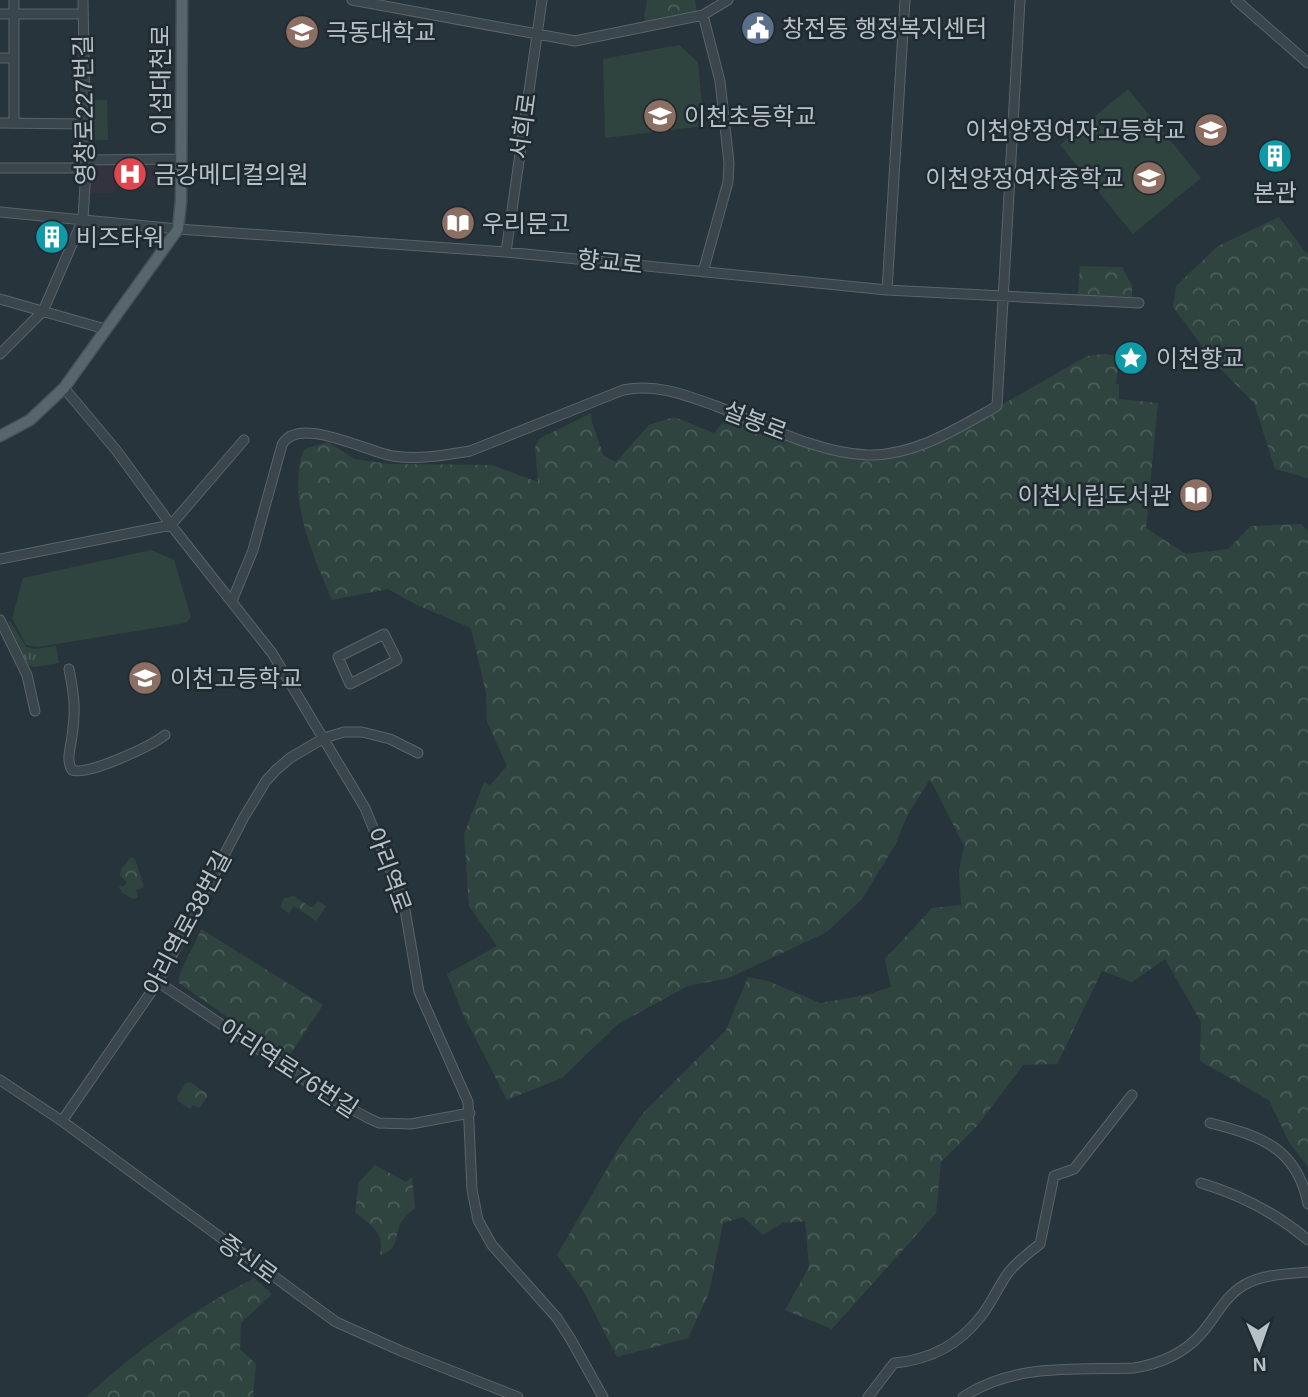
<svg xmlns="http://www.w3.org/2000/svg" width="1308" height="1397" viewBox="0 0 1308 1397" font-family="Helvetica,'Noto Sans KR',sans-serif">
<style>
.medical{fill:#32333e}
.grass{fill:url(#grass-tufts)}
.forest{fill:url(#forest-crowns)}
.pitch{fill:#30443f}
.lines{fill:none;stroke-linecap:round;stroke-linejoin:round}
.minor-casing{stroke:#59636a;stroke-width:11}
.major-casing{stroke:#475158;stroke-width:13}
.minor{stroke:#3b454c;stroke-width:9}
.major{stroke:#59656c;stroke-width:10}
.labels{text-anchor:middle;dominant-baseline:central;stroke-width:5;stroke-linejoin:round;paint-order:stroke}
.poi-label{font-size:24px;fill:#b7c0c7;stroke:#202a31;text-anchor:start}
.street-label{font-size:24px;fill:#b7c0c7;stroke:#202a31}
</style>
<defs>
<pattern id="grass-tufts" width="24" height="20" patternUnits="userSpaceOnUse" patternTransform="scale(1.75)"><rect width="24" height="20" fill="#30443f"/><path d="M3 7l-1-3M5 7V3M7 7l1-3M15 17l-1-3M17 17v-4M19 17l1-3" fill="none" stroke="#4c5d59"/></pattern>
<pattern id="forest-crowns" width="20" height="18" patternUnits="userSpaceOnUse" patternTransform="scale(1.75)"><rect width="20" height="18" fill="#30443f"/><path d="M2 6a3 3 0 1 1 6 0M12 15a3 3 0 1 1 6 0" fill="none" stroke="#4c5d59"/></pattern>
</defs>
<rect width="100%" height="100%" fill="#28343b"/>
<path class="medical" d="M88,161H172V187L116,186L115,193H88Z"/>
<path class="grass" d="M10,621L26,647L36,649L56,646L59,663L34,667L28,665L8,622Z"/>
<path class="forest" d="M647,0H695L697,11L648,24L644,19Z
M1279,217L1306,253H1308V478L1275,469L1254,403L1215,363L1173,307L1176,286L1218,246Z
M1080,266L1122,267L1132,286V297L1078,295Z
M1104,354L1119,356L1116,384H1119V399L1158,403L1146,528L1186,554L1228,549L1251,526L1301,524L1308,531V1167L1289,1142L1269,1100L1200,1061L1201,1022L1165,959L1132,982L1102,971L1057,1064L1023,1065L977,1126L941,1162L936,1213L832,1329L785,1310L809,1267L805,1221L783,1223L763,1235L743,1217L723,1223L709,1293L688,1338L617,1357L584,1292L557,1255L620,1146L644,1112L726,1030L748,977L768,981L820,1003L866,995L891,987L885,959L932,908L961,905L959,871L964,846L930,779L908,814L895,845L862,899L827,932L729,978L688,986L618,1024L562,1078L507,1100L461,1010L447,974L497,946L469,906L464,834L484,782L490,785L507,766L487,722L486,693L471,628L417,605L388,589L332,600C313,554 286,498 304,449L328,442L355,459L389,464L492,465L538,482L535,447L539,439L591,413L592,423L604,456L616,462L649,425L674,417L714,433L727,417L850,449L886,454L951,434L1087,356Z
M131,857L135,859L144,887L136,890L138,897L133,899L122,893L119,886H124L127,882L120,876L121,869Z
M294,896L312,908L318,901L326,906L316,921L294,906L289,913L280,907L284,898Z
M201,929L323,1005L287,1059L179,983C177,972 197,943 201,929Z
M190,1082L206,1093L207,1097L199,1108L193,1105L190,1109L178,1101L177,1097L186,1083Z
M375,1165L406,1182L412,1177L415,1208C411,1212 405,1216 402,1221C393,1236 401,1249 380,1255C385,1232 371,1226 355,1212L359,1182Z
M254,1278L272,1294L241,1323L240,1349L256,1364L253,1397H86C136,1350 193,1310 254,1278Z"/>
<path class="pitch" d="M679,45L698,62L704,126L605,138L603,59Z
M1128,89L1201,178L1133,234L1060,145Z
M87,100H107L108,140H88Z
M151,550L174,560L191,617L186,623L38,647L26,645L12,618L23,578Z"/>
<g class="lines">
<g class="minor-casing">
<path id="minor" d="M14,0V123
M352,0L575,41L703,15L728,0
M1236,0L1308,63
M0,14H83
M703,15L720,81L729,163L728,182L703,272
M0,58H14
M0,123L84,124
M86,160L181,159
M0,168H86
M0,212L178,229L506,252L887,290L1139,303
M506,252L542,0
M887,290L905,0
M0,299L105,329
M0,354L43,311L83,219L86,168L83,0
M64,388L116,450L171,525L272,653L365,808L404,904L419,992L468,1102L472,1190L478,1220L492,1245L557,1318L570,1338L603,1397
M0,559L171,525L244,440
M232,601L253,550L282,445C297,414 367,452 393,456C418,460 446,455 470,451L623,390C656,383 686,395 716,406C762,424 819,454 868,455C915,456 958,428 997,406L1020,0
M0,620L27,675L35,711
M384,634L397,660L350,684L338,657Z
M69,669C75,699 76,712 71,743C69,753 67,762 72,770C88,776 151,746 165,735
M158,982L333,1099L368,1118L379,1123L411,1124L470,1113
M0,1080L62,1121L336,1322L401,1351L518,1397
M62,1121L158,982L244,817L266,781L276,770L290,758L324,738L344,732H362L390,739L418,753
M1210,1123C1261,1136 1297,1148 1308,1204
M1201,1183C1241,1195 1276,1213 1308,1240
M868,1397L894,1363C930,1360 960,1344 982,1315C992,1302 998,1287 1008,1273C1017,1262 1028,1253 1040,1244L1054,1176L1074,1169L1132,1095
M963,1397C1014,1363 1075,1370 1134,1368C1159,1364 1184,1353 1201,1334C1216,1317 1224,1297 1244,1285C1263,1274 1287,1274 1308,1272"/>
</g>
<g class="major-casing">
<path id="major" d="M0,436L30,420L64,388L178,229L181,201L182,0"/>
</g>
<use href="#minor" class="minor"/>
<use href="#major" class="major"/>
</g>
<defs>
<g id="civic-disc" transform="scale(1.75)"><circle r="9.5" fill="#5c6f8a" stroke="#202a31"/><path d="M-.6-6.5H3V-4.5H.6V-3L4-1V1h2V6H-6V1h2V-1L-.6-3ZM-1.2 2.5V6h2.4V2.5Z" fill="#fff"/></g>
<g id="university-disc" transform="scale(1.75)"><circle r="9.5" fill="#8d6e63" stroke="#202a31"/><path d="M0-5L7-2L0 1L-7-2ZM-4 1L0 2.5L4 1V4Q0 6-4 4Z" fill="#fff"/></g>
<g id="school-disc" transform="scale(1.75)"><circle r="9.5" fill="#8d6e63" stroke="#202a31"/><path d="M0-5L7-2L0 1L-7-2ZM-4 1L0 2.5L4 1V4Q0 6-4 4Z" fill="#fff"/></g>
<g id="building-disc" transform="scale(1.75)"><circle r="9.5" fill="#0f9aa8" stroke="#202a31"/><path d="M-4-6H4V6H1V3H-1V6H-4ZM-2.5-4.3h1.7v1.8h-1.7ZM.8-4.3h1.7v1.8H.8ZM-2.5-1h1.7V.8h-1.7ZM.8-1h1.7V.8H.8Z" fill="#fff"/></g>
<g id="hospital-disc" transform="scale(1.75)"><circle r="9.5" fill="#e0444e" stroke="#202a31"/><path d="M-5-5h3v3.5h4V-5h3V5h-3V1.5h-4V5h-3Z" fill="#fff"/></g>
<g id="library-disc" transform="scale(1.75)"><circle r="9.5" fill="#8d6e63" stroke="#202a31"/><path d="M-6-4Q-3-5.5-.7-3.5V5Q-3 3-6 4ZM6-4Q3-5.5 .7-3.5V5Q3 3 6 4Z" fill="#fff"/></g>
<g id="sight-disc" transform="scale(1.75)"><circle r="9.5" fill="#0f9aa8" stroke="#202a31"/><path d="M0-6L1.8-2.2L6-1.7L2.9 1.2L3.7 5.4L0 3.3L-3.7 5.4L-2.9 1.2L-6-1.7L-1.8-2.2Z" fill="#fff"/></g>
</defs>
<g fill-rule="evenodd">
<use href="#civic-disc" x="758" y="28"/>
<use href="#university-disc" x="302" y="32"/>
<use href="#school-disc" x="660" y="116"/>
<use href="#school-disc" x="1211" y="130"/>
<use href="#building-disc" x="1275" y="156"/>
<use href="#hospital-disc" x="130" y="174"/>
<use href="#school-disc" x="1149" y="178"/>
<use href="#library-disc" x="458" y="223"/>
<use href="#building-disc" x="52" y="237"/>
<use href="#sight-disc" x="1131" y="358"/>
<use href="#library-disc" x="1196" y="495"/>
<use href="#school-disc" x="145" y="678"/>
</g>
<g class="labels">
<g class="poi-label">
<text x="782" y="28">창전동 행정복지센터</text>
<text x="326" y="32">극동대학교</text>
<text x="684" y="116">이천초등학교</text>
<text x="1186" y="130" text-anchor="end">이천양정여자고등학교</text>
<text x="154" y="174">금강메디컬의원</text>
<text x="1124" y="178" text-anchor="end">이천양정여자중학교</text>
<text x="1275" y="192" text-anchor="middle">본관</text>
<text x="482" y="223">우리문고</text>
<text x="76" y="237">비즈타워</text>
<text x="1156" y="358">이천향교</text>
<text x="1172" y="495" text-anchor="end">이천시립도서관</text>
<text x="170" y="678">이천고등학교</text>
</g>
<g class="street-label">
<text transform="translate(160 80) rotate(-90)">이섭대천로</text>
<text transform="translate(84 110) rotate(-91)">영창로227번길</text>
<text transform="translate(523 126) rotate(-82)">서희로</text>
<text transform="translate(610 262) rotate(6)">향교로</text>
<text transform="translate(755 421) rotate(21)">설봉로</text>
<text transform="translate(389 870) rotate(70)">아리역로</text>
<text transform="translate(187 923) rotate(-62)">아리역로38번길</text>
<text transform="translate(289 1068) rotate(33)">아리역로76번길</text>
<text transform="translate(248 1259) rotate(36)">증신로</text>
</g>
</g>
<g transform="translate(1259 1348) rotate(178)" stroke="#202a31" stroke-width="5" paint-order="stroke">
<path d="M0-5L12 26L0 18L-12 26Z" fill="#b7c0c7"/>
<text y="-10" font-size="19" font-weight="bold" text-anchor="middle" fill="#b7c0c7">N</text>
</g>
</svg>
